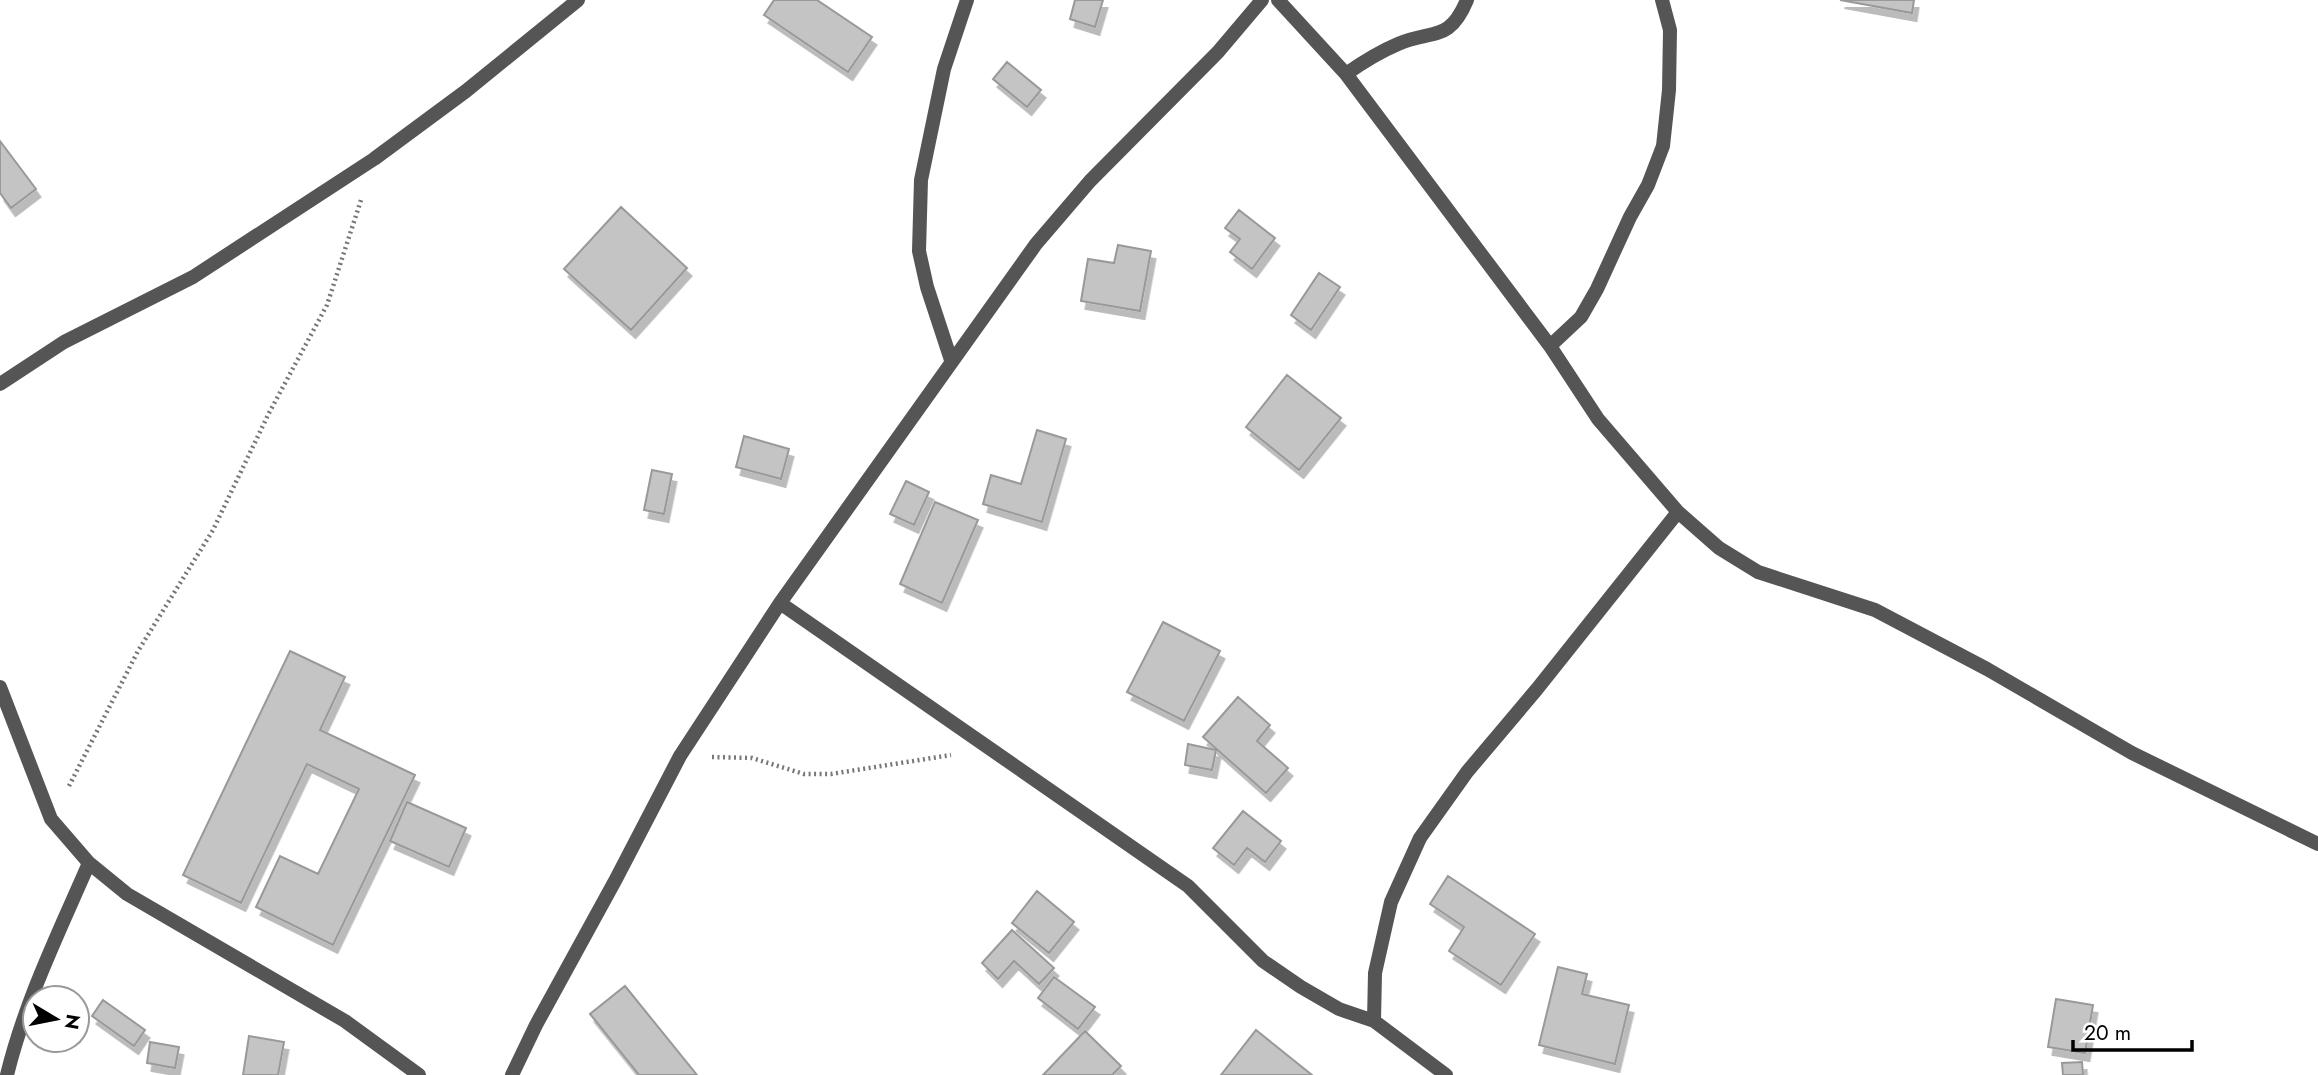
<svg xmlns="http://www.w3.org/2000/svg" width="2318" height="1075" viewBox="0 0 2318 1075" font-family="Jost,sans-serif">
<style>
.building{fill:#c4c4c4;stroke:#999;stroke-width:2;filter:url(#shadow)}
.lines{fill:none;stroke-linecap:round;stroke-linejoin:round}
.path{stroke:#777;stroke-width:4.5;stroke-dasharray:2 3.5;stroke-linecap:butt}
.street{stroke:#555;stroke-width:14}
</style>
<defs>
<filter id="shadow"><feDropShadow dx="4.5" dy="8" stdDeviation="0" flood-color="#0004"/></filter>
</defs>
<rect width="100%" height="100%" fill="#fff"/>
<path class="building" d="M774,0H817L872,37L848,72L764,15Z
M1075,0H1103L1095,27L1070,19Z
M1840,0H1914L1912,13Z
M1007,62L1041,90L1027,107L993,79Z
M0,141L36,189L11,208L0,193Z
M621,207L687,268L631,330L564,269Z
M1239,210L1275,238L1252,269L1230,252L1240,239L1225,228Z
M1118,245L1151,251L1140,311L1081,301L1088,259L1114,263Z
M1319,273L1340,287L1311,330L1291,315Z
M1287,375L1341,418L1299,470L1246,427Z
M1037,430L1066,439L1042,522L983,504L991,475L1021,484Z
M744,436L789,449L781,479L736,467Z
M652,470L672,474L664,514L644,510Z
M906,481L929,492L914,525L890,514Z
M935,502L978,520L942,603L900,584Z
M1163,622L1220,651L1184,721L1127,692Z
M290,651L345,677L320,730L415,775L333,945L256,907L280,856L318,874L359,789L307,764L241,903L183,875Z
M1238,697L1270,725L1257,741L1288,768L1266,793L1203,737Z
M1188,744L1216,750L1212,770L1185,765Z
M407,802L466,828L449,867L390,841Z
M1243,811L1281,841L1265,862L1247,848L1234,865L1213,848Z
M1448,876L1535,934L1501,985L1449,951L1464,927L1430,904Z
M1037,891L1074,922L1049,953L1012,923Z
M1012,930L1054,968L1039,984L1014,961L998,979L982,963Z
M1558,967L1587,974L1582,994L1629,1005L1615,1064L1539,1045Z
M1054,977L1095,1007L1078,1029L1038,998Z
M625,986L697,1075H639L590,1014Z
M2056,999L2093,1005L2085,1053L2048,1047Z
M103,1000L145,1030L134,1046L92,1016Z
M1256,1030L1312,1075H1221Z
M1085,1031L1121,1066L1112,1075H1043Z
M249,1036L284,1042L278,1075H243Z
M150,1042L179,1047L175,1068L147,1063Z
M2082,1062L2083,1075H2063L2062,1063Z"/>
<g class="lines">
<path class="path" d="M712,757L752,758L804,774H831L951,755
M69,786L138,651L213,530L269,413L327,305L361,200"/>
<path class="street" d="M1278,0L1346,74L1550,346L1598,419L1678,512L1719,548L1758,572L1875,610L1987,669L2132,753L2318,844
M1346,74C1363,62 1379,52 1398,44C1433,29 1449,43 1467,0
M1550,346L1581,317L1597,289L1630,217L1648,185L1663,146L1669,90L1670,30L1662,0
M951,360L927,287L919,251L921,180L944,69L967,0
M0,384L64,342L193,277L374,159L466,91L578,0
M780,603L1188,886L1263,961L1301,987L1339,1009L1374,1021
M0,687L51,819L89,863L127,894L345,1021L419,1075
M7,1075C25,1001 59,932 89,863
M512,1075L536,1025L616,879L680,756L780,603L1036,244L1090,181L1218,52L1262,0
M1446,1075L1374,1021L1375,973L1391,902L1420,838L1467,772L1537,689L1678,512"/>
</g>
<g transform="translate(56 1019) rotate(100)"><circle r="33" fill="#ffffff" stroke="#999999" stroke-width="2"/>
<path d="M0-5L12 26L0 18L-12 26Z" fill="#000000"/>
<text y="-10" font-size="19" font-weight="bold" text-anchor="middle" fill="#000000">N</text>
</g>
<path d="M2073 1040v10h119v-10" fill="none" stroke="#000000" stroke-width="3.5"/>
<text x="2084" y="1040" font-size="21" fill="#000000" stroke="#ffffff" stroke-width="5" paint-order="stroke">20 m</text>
</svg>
